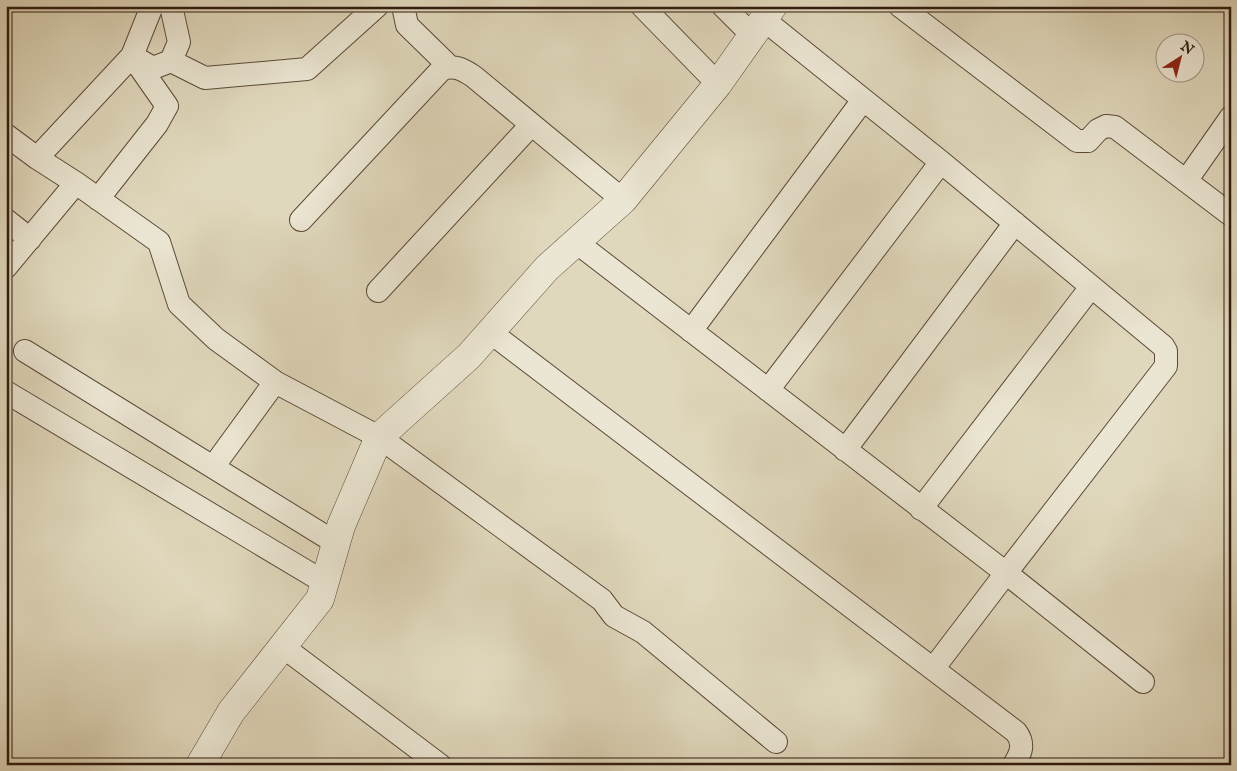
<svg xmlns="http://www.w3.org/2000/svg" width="1237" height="771" viewBox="0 0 1237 771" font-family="'IM FELL English',serif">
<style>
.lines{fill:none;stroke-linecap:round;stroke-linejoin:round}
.minor-casing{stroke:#5b4a3a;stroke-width:24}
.tertiary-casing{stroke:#5b4a3a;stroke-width:29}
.minor{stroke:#ebe6d3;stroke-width:22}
.tertiary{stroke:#ebe6d3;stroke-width:28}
</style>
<rect width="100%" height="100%" fill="#e0d8bc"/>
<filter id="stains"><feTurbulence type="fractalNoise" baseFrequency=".004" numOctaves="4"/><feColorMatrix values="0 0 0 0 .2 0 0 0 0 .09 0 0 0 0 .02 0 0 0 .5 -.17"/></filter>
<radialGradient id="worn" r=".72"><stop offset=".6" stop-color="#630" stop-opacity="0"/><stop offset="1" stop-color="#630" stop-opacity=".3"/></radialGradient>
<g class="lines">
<g class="minor-casing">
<path id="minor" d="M403,6L407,25L450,67
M642,6L718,84
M723,6L753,36
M900,6L1077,141H1088L1098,130L1106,126L1115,127L1231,215
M171,61L205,78L307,69L377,6
M6,135L37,158L76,183L159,242L179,304L216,339L275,382L379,437L602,600L614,616L643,632L776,742
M37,158L132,56L153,68L171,61L179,42L171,6
M1186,181L1231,117
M98,199L157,124L167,106L132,56L152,6
M6,220L30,239
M301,220L442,69C455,65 462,69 473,76L623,200
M576,242L1006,573L1166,366V351L1163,346L941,162L763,19
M6,267L76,183
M378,291L531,125
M691,331L863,100
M490,332L1016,732C1025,744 1021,753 1014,765
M25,351L336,543
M768,390L941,162
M6,392L324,582
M845,450L1015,223
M213,467L275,382
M921,509L1091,287
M282,646L440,765
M933,669L1006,573L1143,682"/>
</g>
<g class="tertiary-casing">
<path id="tertiary" d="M200,765L231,712L320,599L341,526L379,437L469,356L547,268L623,200L718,84L773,6"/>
</g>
<use href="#minor" class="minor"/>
<use href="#tertiary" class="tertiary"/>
</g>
<rect width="1237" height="771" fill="none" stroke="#e0d8bc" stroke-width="25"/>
<rect x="8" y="8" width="1222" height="756" fill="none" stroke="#2f1b0f" stroke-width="2.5"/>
<rect x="12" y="12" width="1212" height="746" fill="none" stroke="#2f1b0f"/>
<g transform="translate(1180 58) rotate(36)"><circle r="24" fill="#ebe6d3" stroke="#a09585"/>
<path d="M0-4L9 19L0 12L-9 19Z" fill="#8f2418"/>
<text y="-8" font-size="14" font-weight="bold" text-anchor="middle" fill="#2f1b0f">N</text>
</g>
<rect width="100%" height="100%" filter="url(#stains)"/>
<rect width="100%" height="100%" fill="url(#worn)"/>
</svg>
